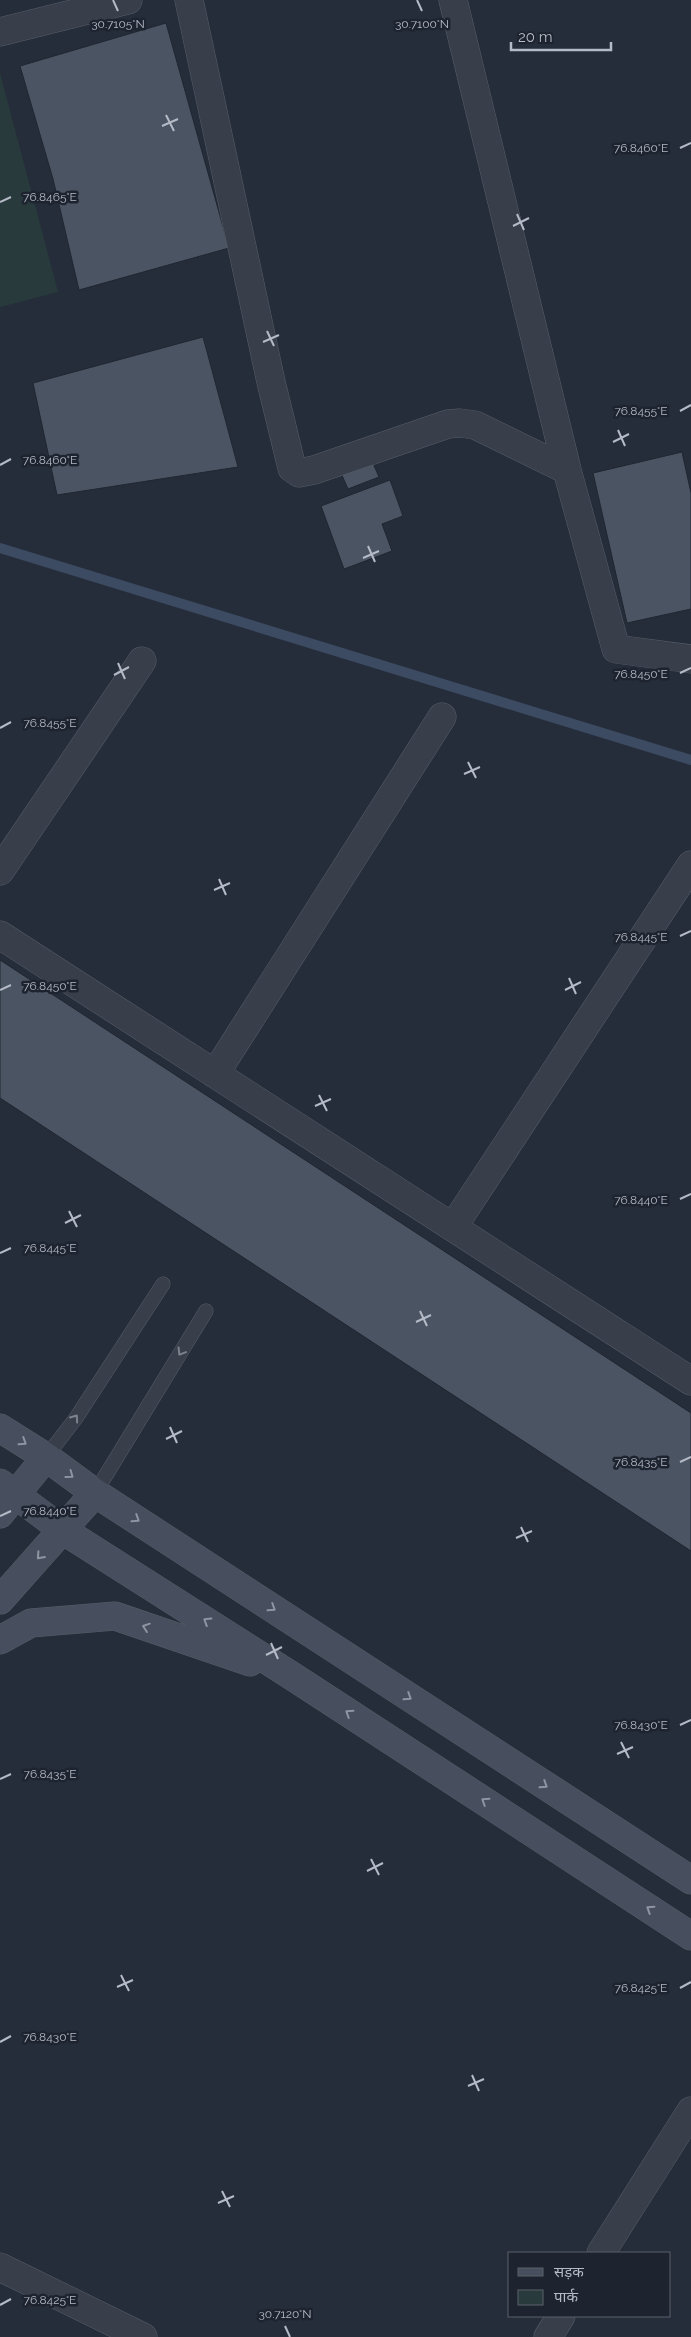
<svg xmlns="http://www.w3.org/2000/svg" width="691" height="2337" viewBox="0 0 691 2337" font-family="Raleway,'Noto Sans Devanagari',sans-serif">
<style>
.green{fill:#283a3c}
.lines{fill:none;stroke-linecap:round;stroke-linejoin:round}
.stream{stroke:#3c4a62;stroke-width:10}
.building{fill:#4b5463;stroke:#202631}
.lane-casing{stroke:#575d68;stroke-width:15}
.street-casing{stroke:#575d68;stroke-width:29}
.secondary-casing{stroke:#575d68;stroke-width:29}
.lane{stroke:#383f4a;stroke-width:14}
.street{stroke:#383f4a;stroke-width:28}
.secondary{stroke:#474e5d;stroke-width:28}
.oneway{stroke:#7c838e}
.oneway2{stroke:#8e94a1}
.ticks{fill:none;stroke:#b4bac6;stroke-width:2}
.ticks-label{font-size:12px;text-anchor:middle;fill:#b4bac6;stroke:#1e242f;stroke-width:5;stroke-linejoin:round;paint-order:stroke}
</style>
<rect width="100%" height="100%" fill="#252d3a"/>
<path class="green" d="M0,73L58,292L0,307Z"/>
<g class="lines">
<path class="stream" d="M0,548L691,760"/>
</g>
<path class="building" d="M166,23L229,248L79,290L53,179L20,66Z
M203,337L238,467L57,495L33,383Z
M682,452L691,493V609L627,623L593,473Z
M372,461L379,477L348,489L341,473Z
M390,480L403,516L382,524L392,551L344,569L321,506Z
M0,960L691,1413V1551L0,1098Z"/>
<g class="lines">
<g class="lane-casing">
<path id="lane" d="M46,1457L76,1418L163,1284
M95,1493L206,1311"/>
</g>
<g class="street-casing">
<path id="street" d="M189,0L271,382L292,468L299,473L314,470L448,424L460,423L475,425L567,470
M453,0L567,470L616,649L691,659
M0,32L128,0
M0,871L142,661
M0,935L691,1381
M215,1074L442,717
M453,1227L691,865
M601,2253L691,2111
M0,2267L143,2337
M548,2337L561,2316"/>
</g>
<g class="secondary-casing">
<path id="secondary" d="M0,1428L46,1457L95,1493L691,1880
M0,1483L64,1531L292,1676L691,1936
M0,1514L46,1457
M0,1600L95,1493
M0,1640L31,1623L115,1616L250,1662"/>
</g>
<use href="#lane" class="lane"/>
<use href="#street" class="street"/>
<use href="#secondary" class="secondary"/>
</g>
<defs><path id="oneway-chevron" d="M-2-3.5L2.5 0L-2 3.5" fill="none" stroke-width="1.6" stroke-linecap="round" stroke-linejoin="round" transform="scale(1.25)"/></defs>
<g class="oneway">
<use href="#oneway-chevron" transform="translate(181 1352) rotate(121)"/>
<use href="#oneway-chevron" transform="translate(75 1418) rotate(-55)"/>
</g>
<g class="oneway2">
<use href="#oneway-chevron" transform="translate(23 1442) rotate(33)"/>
<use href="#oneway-chevron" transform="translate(70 1475) rotate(36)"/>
<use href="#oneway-chevron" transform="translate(136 1519) rotate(33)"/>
<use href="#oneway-chevron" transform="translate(40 1556) rotate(132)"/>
<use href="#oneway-chevron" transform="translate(272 1608) rotate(33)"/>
<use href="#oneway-chevron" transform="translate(207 1621) rotate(-148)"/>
<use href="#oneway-chevron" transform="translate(146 1627) rotate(-161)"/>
<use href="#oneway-chevron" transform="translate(408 1697) rotate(33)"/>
<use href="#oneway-chevron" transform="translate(349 1713) rotate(-147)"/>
<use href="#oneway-chevron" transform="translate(544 1785) rotate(33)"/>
<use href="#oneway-chevron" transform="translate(485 1801) rotate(-147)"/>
<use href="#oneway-chevron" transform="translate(650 1909) rotate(-147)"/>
</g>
<path class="ticks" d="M113,0L118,11M417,0L422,11M166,115L174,131M162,126L178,119M680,148L691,143M0,202L11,197M517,214L524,230M513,226L529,218M267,331L274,346M263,342L279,335M680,411L691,405M618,430L625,446M613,442L629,434M0,465L11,459M368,546L375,562M363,558L379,551M118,663L125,679M680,673L691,668M114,675L129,667M0,728L11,722M468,762L476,778M464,774L480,767M219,879L226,895M214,890L230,883M680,936L691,931M569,978L576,994M0,990L11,985M565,990L581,982M319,1095L327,1111M315,1106L331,1099M680,1199L691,1194M69,1211L77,1227M65,1223L81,1215M0,1253L11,1248M420,1311L427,1326M416,1322L431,1315M170,1427L177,1443M166,1439L182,1431M680,1462L691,1457M0,1516L11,1511M521,1527L528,1542M516,1538L532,1531M271,1643L278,1659M266,1655L282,1647M680,1725L691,1720M621,1742L629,1758M617,1754L633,1747M0,1779L11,1774M371,1859L379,1875M367,1871L383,1863M121,1975L129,1991M117,1987L133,1980M680,1988L691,1982M0,2042L11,2036M472,2075L479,2091M468,2086L484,2079M222,2191L230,2207M218,2203L234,2196M0,2305L11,2299M285,2326L290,2337"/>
<g class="ticks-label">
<text x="422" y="28">30.7100°N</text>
<text x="118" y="28">30.7105°N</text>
<text x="641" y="152">76.8460°E</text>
<text x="50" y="201">76.8465°E</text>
<text x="641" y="415">76.8455°E</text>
<text x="50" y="464">76.8460°E</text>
<text x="641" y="678">76.8450°E</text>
<text x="50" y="727">76.8455°E</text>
<text x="641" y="941">76.8445°E</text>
<text x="50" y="990">76.8450°E</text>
<text x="641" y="1204">76.8440°E</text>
<text x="50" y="1252">76.8445°E</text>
<text x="641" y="1466">76.8435°E</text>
<text x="50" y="1515">76.8440°E</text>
<text x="641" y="1729">76.8430°E</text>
<text x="50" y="1778">76.8435°E</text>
<text x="641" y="1992">76.8425°E</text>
<text x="50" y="2041">76.8430°E</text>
<text x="50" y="2304">76.8425°E</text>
<text x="285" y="2318">30.7120°N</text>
</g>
<rect x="508" y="2252" width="162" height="65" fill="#1e242f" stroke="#5a606b"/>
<rect x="518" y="2268" width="25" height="8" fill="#474e5d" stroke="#5a606b"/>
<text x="554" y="2277" font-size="15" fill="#b4bac6">सड़क</text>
<rect x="518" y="2290" width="25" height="15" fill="#283a3c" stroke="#5a606b"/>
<text x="554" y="2302" font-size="15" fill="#b4bac6">पार्क</text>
<path d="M511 42v8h100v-8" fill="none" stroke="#b4bac6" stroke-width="2.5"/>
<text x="518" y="42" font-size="15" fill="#b4bac6" stroke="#1e242f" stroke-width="4" paint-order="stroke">20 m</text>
</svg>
